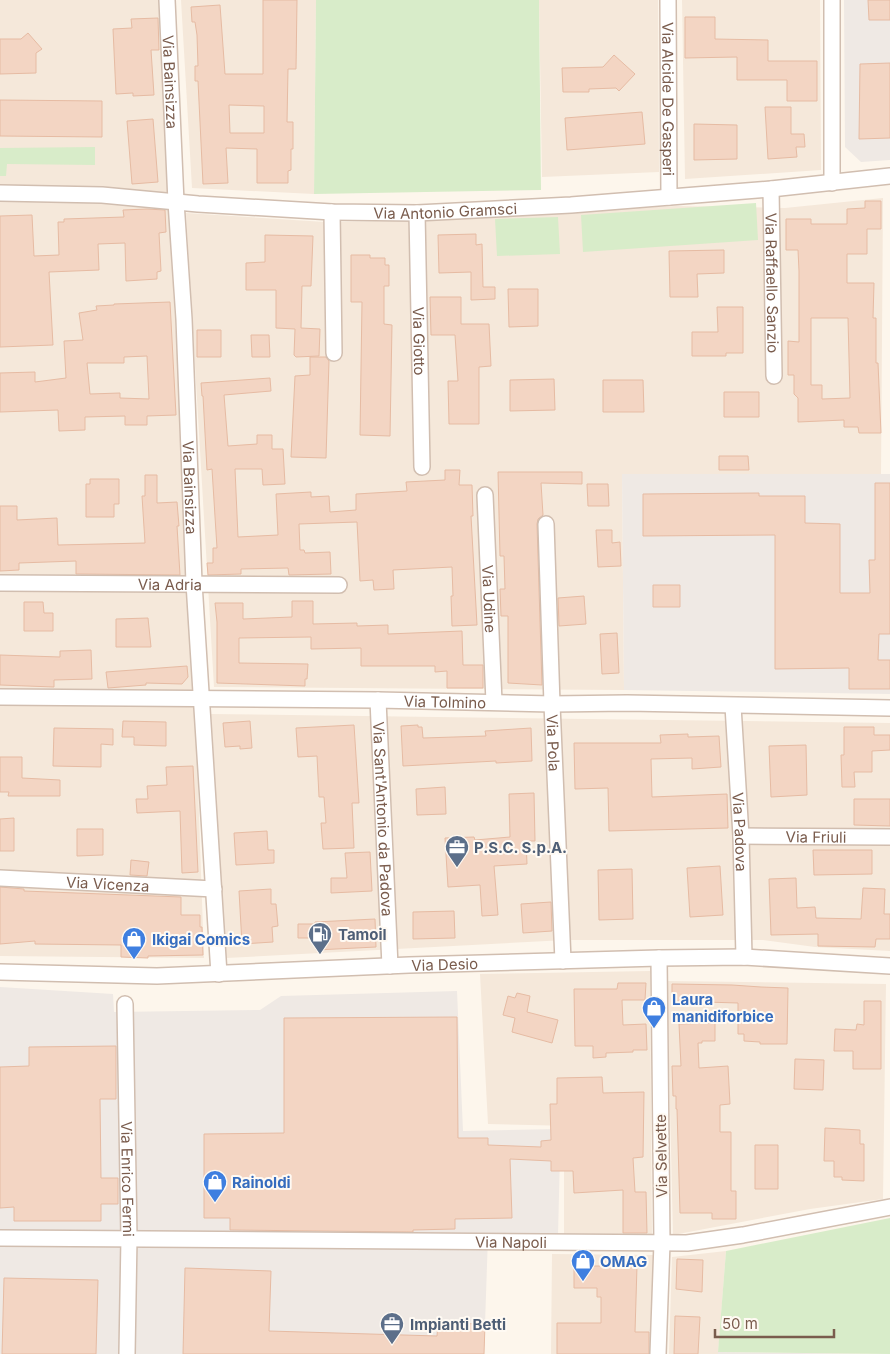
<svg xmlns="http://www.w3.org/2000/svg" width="890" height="1354" viewBox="0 0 890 1354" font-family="Inter,sans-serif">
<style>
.residential{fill:#f5e8da}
.industrial{fill:#efe9e4}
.green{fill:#d8ecc9}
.building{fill:#f3d5c3;stroke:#e6bba3;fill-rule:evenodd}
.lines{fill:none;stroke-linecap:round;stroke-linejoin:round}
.minor-casing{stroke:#d1beb0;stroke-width:18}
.minor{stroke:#fff;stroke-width:15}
.labels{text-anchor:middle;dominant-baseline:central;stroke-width:4;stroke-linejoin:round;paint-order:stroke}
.street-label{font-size:15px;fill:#7a5c4d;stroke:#fffaf3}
.service-label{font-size:15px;font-weight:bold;fill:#4e5e75;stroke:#fffaf3;text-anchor:start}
.shop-label{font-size:15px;font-weight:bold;fill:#366cbe;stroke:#fffaf3;text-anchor:start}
</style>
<rect width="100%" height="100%" fill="#fdf6ec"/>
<path class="residential" d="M0,0H163L168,202L191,587L204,958L0,956Z
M181,0H316L314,194L192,188Z
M539,0H658L659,172L542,177Z
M682,0H820L821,170L685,179Z
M883,198L881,474H622L624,690L214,687L186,213L325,222L401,221L675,206L785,208Z
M211,714L890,723V951L815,947L763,940H566L226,958Z
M650,971L652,1236L564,1235V1162L615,1127L488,1124L480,974Z
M667,981L886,984L883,1199L810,1209L673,1235Z
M726,1251L718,1354H669L672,1257Z
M552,1254L653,1255L652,1354H551Z"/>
<path class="industrial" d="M844,0H890V160L861,162L845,147Z
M622,474H890V694L624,690Z
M0,987L113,994L114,1012L260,1010L281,996L457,991L463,1131L557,1129L560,1155L558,1235L488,1236L484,1354H0Z
M718,1352L867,1354H718Z"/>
<path class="green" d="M316,0H539L541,190L314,194Z
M95,147V165L7,164L6,176H0V148Z
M756,203L758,240L583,252L581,215Z
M558,217L560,254L497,256L495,219Z
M890,1218V1354L718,1352L726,1251Z"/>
<path class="building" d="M263,0H297L296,69H288L287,122H293V149H291V170L288,171V183H257V149L226,148L228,183L203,184L198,81H195V66H198L197,35L195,22H192L191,7L220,5L225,74H263ZM229,105L264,106V133H230Z
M868,0H890V20H869Z
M685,17H715V39L768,40V61H817V101H787V80H737V57L685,58Z
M158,18L159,50H151L154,95L133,96V93L116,94L113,29L132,28L131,19Z
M28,33L42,49L36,53V73L0,74V39H21Z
M614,55L635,74L619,91L616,88L589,89V92H563L562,68L603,67Z
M890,63V138L859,139L860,64Z
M0,100L102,101V137L0,136Z
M765,107H791V134H804L805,147H796L797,157L768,159Z
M642,112L645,144L567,150L565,118Z
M153,119L158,182L132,184L127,121Z
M694,124L737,125V159L694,160Z
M865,201H881V229H867V254H847V283H874L873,318H876V363H878L881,433H859L858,427H844V420L798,422V398L794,394V375H788V341L799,342V271L798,250H786V219H811V224H847V209L865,208ZM811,318H848L850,398L822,399V385H811Z
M147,209L165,210L166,232L159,233L161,271L157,272V279L126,281L125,243L98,244L99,270L49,272L53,345L0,347V216L32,215L34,256L59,255L58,222H64V219L124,217L123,210Z
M476,234V245L482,244L483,287H495V299L471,300V272L439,273L438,235Z
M265,235L313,236L311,286H302L301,328L320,329L319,356L296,357L294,355L295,329L276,328V290H246V263L265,262Z
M724,250V273L697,274L698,297H670L669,251Z
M351,255H370V258H385V265H389V286H384V324L392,325L390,436L360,435L362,302H351Z
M508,289H538V326L509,327Z
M430,297H461V324H489L491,366L479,367V424H449L448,381H458L455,335H431Z
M170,302L176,415L147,416V425H125V416L85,417V430L59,431L58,410L0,412V373L35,372V382L66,378L64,341L83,340L79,313L97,310L96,306L114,305V304ZM147,356L149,399L120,398V393L90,394L87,363H124V357Z
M717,307H743V353H726V356H692V332H718Z
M197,330H221V357H197Z
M251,335H269L270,357H252Z
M310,357H326L329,361L326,458L291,457L295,376L310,375Z
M270,378L271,391L224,395L228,446L257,444V435H272V449H283L285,484L263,485L262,469H235L238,537L278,535L276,494L311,492V497L329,496L330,512L356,510V494L407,491L406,482L445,480V470H460L459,485H472L473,516H471L477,625L452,626L451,596H453L452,567L393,570L394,589L374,590L373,580L360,581L357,522L299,524L300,550H304L305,553L330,552L331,574L289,575L288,568L241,569V574L208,575L207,563H213V548H217L212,469L207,470L203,396H202L201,383Z
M554,379L555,410L510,411V380Z
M603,380H643L644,412H603Z
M724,392H759V417H724Z
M719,456H748L749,470H719Z
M498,472H582V484L541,483L543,515L538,519L537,524L542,685L508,683V616H501L500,589H505L504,556H500Z
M145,475H157V503L177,502L179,526H177L180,575L76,574V561L19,563V570L0,571V506H17V520L57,518L58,545L145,543L142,496H145Z
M90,479H119V504H114V517H86V484H90Z
M875,483H890V634H879L878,660H890V689H849V668L775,669V535L643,536V494L759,493V496H805V523L840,524V593H870L869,560H875Z
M587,484H608L609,506H588Z
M596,530H612V543L620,542L621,566L598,567Z
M653,585H680V607H653Z
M584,596L586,624L559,626L558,598Z
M292,601H313V624L357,623V626L388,625V634L462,631L463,665H483V688H447V671L435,672V666H361V648L311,649V637L239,638V663L308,664L307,679H305V686L217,683V622L215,603H243V619L292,617Z
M24,602H43L44,613H53V631H24Z
M148,618L151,647H116V619Z
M617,633L619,673L602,674L600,634Z
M91,650L92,679L54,680V687L0,685V655L60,657V651Z
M187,666L188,677L182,684L146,683V685L108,688L106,672Z
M123,721L166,722V746L134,745V737H122Z
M250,721L252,748L240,749V746L225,747L223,723Z
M354,725L359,803H352L354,848L323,849L321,823H326L324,797H319L317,756L298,757L296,728Z
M418,725V727H422L423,738L486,736L485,731L531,728L532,761L496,763V761L403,766L401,726Z
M844,727H874V735H890V750L872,751V772H854L855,787H842L841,755H844Z
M54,728L113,729V745L101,744V767L53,766Z
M688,734V737L719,736L721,767L692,769V758L651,759L652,797L727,794L728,828L609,831L608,788L575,789L574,743H661L660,735Z
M806,745L807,795L771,797L769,746Z
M0,757H22V778L60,780V796H8L9,792H0Z
M193,766L198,872L182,873L180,811L137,813L136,799H148L147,786L167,785L166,767Z
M445,787L446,814L417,815L416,789Z
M534,793L535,841H526L527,864L494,866L498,915L482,916L480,885L448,887L445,838L474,837L475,840L510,837L509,794Z
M854,799H890V826L854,825Z
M14,818V851H0V819Z
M77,829H103V855L77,856Z
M267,831L268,850H274V863L236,865L234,833Z
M813,850H872V874L814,875Z
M370,852L372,891L331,893V878H347L345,853Z
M131,860L149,862L147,876L130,875Z
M720,866L723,915L690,917L687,868Z
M632,869L633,919L599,920L598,870Z
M796,878L797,908L815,907L816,918L861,919L863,888L885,889L884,914H890V939H876L875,947L818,946V934L771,935L769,879Z
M0,887L24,889V891L181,897V915H200V927H202L203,955L148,956V958L121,957V945L35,944V941L0,944Z
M271,889V904H276L278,926L272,927L273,942L242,944L239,891Z
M551,902L552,931L523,933L521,904Z
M454,911L455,938L413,939V912Z
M375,919L376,947L316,950L315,938H298V924H315V922Z
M618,983H646L645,1000H622L623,1025L646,1024L647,1050H633V1052L606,1053V1057L593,1058V1046H575L574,989H617Z
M672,984L732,985L761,987L788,988L787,1044H760V1042L744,1041V1034H738V1003L672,1001Z
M517,993L530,996L527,1012L558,1020L552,1043L512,1032L515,1018L503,1015L508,996L515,998Z
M864,1001H881V1069H853V1051H834L835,1029L856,1030L857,1024L864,1025Z
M457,1017L458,1138H488V1145L541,1147V1141L551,1140L550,1104H557V1078L602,1077L603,1093L644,1092L643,1157L633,1158L635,1192H646L647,1233H623V1190L574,1193L573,1171H551V1161L510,1159L512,1218L455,1219V1229L413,1230V1232L230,1230V1218H204V1134L284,1133V1018Z
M715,1023V1041H702V1043H698L699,1068L728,1066L730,1104L720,1105V1132H731V1191H736V1219H712V1213H680L677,1109H676V1096H673L672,1066H681L679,1024Z
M116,1046V1099H100L101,1178H118V1204H101V1221H14V1207L0,1208V1067L29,1066V1047Z
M795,1059L824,1060L823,1090L794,1089Z
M825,1128L860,1130V1144H864V1181L842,1180V1177H834V1161H824Z
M755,1145H778V1189H755Z
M677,1259L703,1260L702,1292L676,1289Z
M574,1266H637L635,1332H649V1354H557V1323H601V1297H597V1288H574Z
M185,1268L271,1271L269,1331L437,1336L438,1323L485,1324L484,1354H183Z
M4,1278L98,1280L96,1354H2Z
M675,1316L700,1317L698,1354H674Z"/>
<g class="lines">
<g class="minor-casing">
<g id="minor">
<path id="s1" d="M167,0L176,202L184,319L194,583L219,974"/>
<path id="s2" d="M668,0L669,197"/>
<path d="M832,0V183"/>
<path id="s3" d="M771,189L774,376"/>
<path id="s4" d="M0,193L102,195L198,204L332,212L417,213L571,205L771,189L890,176"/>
<path d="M332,212L334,353"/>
<path id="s5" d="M417,213L422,467"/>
<path id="s6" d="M485,495L494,702"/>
<path id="s7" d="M546,524L552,704L563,961"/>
<path id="s8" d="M0,583L339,585"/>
<path id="s9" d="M0,697L378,700L552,704L627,703L890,708"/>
<path id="s10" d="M378,700L390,966"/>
<path id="s11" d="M733,706L741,836L744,957"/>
<path id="s12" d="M741,836L890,837"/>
<path id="s13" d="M0,878L214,889"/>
<path id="s14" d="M0,972L157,976L409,965L659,958L744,957L890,966"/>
<path id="s15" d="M125,1004L129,1238L127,1354"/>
<path id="s16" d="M0,1238L687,1243L743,1235L890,1207"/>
<path d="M658,1354L662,1243L659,958"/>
</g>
</g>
<use href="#minor" class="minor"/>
</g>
<defs>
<g id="office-pin" transform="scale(1.25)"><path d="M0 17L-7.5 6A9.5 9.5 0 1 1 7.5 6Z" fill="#5c6f8a" stroke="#fffaf3"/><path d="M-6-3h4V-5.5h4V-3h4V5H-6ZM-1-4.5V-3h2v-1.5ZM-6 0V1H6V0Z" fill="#fff"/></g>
<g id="fuel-pin" transform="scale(1.25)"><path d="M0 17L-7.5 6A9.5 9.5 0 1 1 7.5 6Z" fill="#5c6f8a" stroke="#fffaf3"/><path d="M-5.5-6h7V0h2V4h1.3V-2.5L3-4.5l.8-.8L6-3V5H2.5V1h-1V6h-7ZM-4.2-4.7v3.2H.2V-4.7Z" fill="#fff"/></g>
<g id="shop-pin" transform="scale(1.25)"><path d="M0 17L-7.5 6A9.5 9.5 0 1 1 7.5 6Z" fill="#3f7fe0" stroke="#fffaf3"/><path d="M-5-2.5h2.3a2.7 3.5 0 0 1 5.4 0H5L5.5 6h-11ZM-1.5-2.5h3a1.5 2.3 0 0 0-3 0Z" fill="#fff"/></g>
</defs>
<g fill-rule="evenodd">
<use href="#office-pin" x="457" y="847"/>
<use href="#fuel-pin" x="320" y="934"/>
<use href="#shop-pin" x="134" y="939"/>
<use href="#shop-pin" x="654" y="1008"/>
<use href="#shop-pin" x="215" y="1182"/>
<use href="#shop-pin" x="583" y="1261"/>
<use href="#office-pin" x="392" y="1324"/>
</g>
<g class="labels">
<g class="street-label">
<text stroke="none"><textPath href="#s1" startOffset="82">Via Bainsizza</textPath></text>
<text stroke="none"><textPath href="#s2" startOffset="99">Via Alcide De Gasperi</textPath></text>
<text stroke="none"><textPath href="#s4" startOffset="446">Via Antonio Gramsci</textPath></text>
<text stroke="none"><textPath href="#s3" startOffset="94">Via Raffaello Sanzio</textPath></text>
<text stroke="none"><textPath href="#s5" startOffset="128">Via Giotto</textPath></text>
<text stroke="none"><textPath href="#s1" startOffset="488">Via Bainsizza</textPath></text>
<text stroke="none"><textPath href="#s8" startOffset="170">Via Adria</textPath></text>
<text stroke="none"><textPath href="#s6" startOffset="104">Via Udine</textPath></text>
<text stroke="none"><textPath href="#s9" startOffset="445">Via Tolmino</textPath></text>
<text stroke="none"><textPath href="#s7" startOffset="219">Via Pola</textPath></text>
<text stroke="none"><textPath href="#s10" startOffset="119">Via Sant'Antonio da Padova</textPath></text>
<text stroke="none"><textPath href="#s11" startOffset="126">Via Padova</textPath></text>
<text stroke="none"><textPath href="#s12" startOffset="75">Via Friuli</textPath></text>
<text stroke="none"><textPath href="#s13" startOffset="108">Via Vicenza</textPath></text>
<text stroke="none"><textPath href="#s14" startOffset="445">Via Desio</textPath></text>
<text transform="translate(661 1156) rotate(-91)">Via Selvette</text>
<text stroke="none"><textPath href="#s15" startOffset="175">Via Enrico Fermi</textPath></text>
<text stroke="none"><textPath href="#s16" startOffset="511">Via Napoli</textPath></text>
</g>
<g class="service-label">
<text x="474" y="847">P.S.C. S.p.A.</text>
<text x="338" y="934">Tamoil</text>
<text x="410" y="1324">Impianti Betti</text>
</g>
<g class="shop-label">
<text x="152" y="939">Ikigai Comics</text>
<text x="672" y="999">Laura<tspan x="672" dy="17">manidiforbice</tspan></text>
<text x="232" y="1182">Rainoldi</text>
<text x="600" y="1261">OMAG</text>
</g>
</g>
<path d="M715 1329v8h119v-8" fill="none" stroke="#7a5c4d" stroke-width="2.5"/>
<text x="722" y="1329" font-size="15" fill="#7a5c4d" stroke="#fffaf3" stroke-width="4" paint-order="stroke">50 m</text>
</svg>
